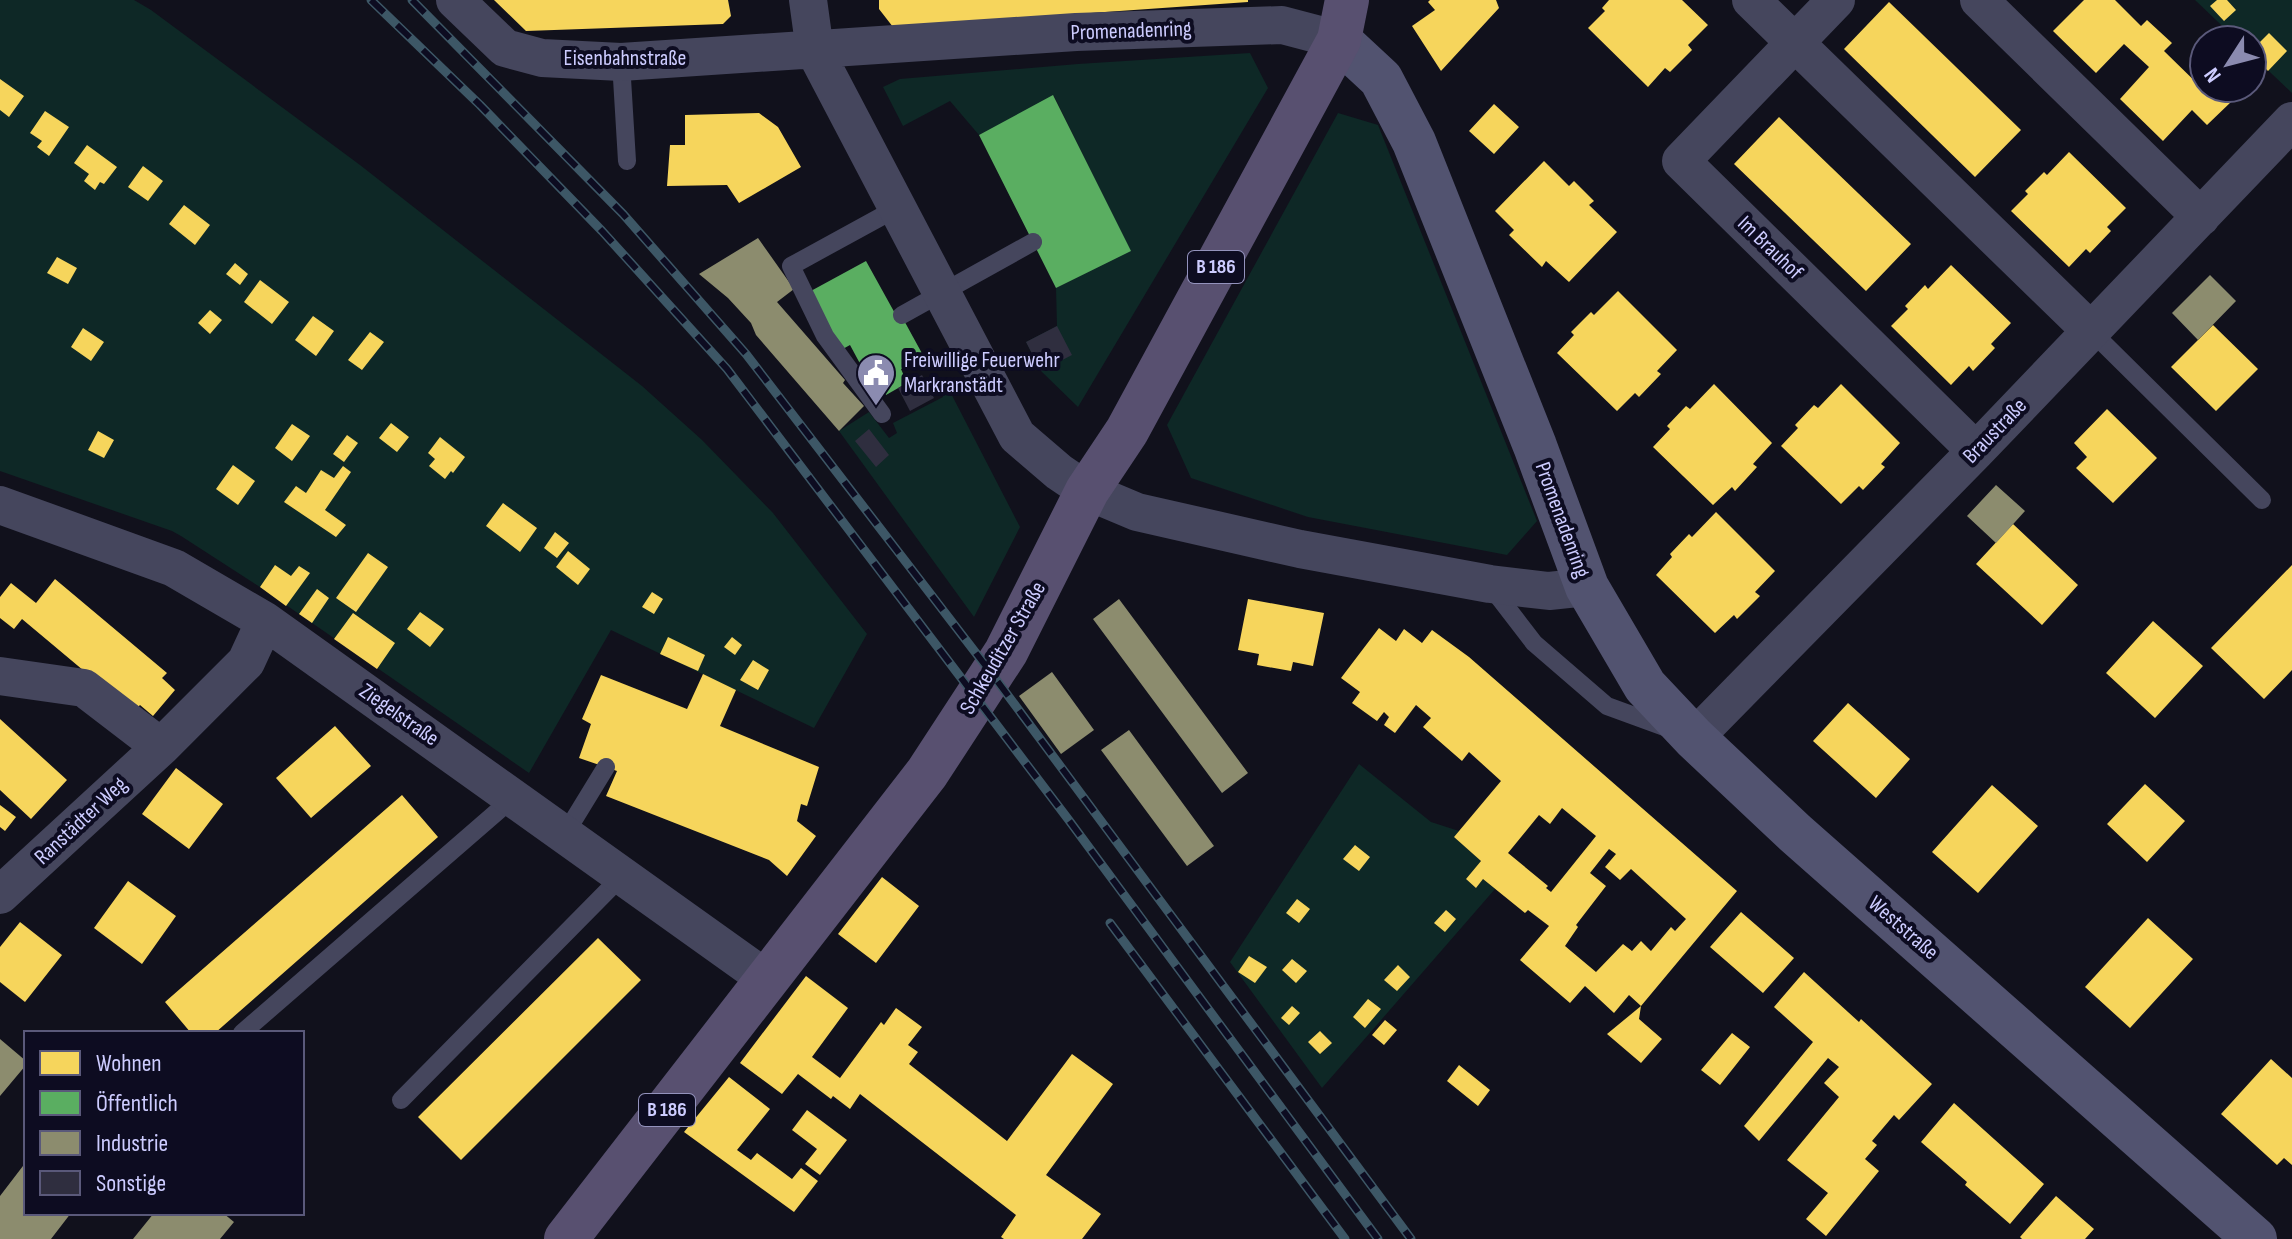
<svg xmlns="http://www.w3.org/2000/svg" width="2292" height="1239" viewBox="0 0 2292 1239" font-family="'Sofia Sans Condensed',sans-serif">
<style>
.green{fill:#0e2826}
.homes{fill:#f6d55c;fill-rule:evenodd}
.public{fill:#5aae61}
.industry{fill:#8c8c6e}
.building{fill:#2f2e3f}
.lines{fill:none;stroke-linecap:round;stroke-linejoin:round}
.lane{stroke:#45465d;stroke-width:18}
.street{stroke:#45465d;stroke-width:38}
.secondary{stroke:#525370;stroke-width:44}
.primary{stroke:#585070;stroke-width:44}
.rail-casing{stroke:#3d5766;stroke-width:9}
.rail{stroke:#0d0c21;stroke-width:6;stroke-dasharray:18;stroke-linecap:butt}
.labels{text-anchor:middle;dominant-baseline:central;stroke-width:8;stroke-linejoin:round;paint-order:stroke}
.shield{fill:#0d0c21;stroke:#9392bc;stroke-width:2}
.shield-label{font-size:20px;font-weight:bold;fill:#cdccff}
.street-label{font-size:22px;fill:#cdccff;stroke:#0d0c21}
.poi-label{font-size:22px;fill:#cdccff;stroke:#0d0c21;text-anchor:start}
</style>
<rect width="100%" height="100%" fill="#11111c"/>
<path class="green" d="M0,0H134L151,10L360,165L642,386L702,440L773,513L867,634L814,728L611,630L529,773L260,587L181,536L172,531L0,471Z
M2195,0H2292V93L2252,55V40H2237Z
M1250,53L1268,88L1078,407L1041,371L1026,342L1057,326L1056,288L1130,250L1054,96L979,135L950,101L903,126L883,87L900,79L1078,64Z
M1338,113L1378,125L1537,521L1507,555L1308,517L1191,478L1167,425Z
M943,378L1020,527L974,617L839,431L869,412L889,438L897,433L893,423L943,397Z
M1359,764L1431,822L1459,831L1454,837L1481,861L1466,879L1476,888L1483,879L1495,889L1322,1088L1230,962Z"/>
<path class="homes" d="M494,0H728L731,16L723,24L526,31Z
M879,0H1248V2L893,27L879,9Z
M1430,0H1496L1499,8L1441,71L1412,26L1435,10L1428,2Z
M1609,0H1682L1708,25L1688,45L1692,50L1670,72L1665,68L1648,87L1588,28L1605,11L1602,8Z
M2084,0H2115L2141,26L2147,20L2172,43L2164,51L2208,94L2214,88H2219L2232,101L2207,125L2192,110L2163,141L2120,99L2149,67L2124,44L2096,73L2053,31Z
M2217,0H2227L2236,10L2224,21L2210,6Z
M1889,2L2021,130L1975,177L1844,49Z
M2269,33L2287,51L2268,71L2252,55V50Z
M0,79L24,96L9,117L0,110Z
M1494,104L1519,127L1494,154L1469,131Z
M45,111L69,127L49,156L37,147L42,141L30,133Z
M759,113L778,127L801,167L739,203L727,185L667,186L670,145H685V115Z
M1779,117L1911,244L1866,291L1734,164Z
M87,145L117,167L104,184L100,182L95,190L84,181L89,174L74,163Z
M2069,152L2126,208L2107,227L2111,231L2090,253L2086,249L2069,267L2011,211L2028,194L2025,191L2044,172L2047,175Z
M1544,161L1569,186L1574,181L1594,201L1589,205L1617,232L1569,282L1546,261L1542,267L1509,235L1514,230L1495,211Z
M143,166L163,181L148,201L128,187Z
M184,205L210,225L195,245L169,224Z
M57,257L77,268L68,284L47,273Z
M235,263L248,274L240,285L226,274Z
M1951,265L2011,323L1991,344L1995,348L1973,371L1969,366L1951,385L1891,326L1908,309L1905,306L1925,285L1928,289Z
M260,280L289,302L272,324L244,302Z
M1618,291L1677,350L1657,371L1661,374L1639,397L1635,393L1617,411L1557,353L1574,335L1571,332L1591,312L1594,315Z
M210,310L222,320L210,334L198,323Z
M313,316L334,331L316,356L295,340Z
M2213,325L2258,369L2216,411L2171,367Z
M83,328L104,342L91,361L71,347Z
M370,332L384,342L362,370L348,360Z
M1714,384L1772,443L1753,464L1757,467L1735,491L1732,487L1713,505L1653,447L1670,429L1667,426L1686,406L1690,409Z
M1841,384L1900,443L1881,464L1885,467L1863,490L1859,486L1841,504L1781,446L1798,428L1795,425L1814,405L1818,408Z
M2107,409L2157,458L2113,503L2076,468L2087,457L2074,443Z
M391,423L409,437L397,452L379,438Z
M292,424L310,436L292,461L275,448Z
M98,431L114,440L104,458L88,450Z
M347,435L358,443L344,462L333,454Z
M440,437L465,457L453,473L451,471L445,479L429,466L435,459L428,453Z
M233,465L255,481L238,505L216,489Z
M343,466L351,472L325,510L346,525L336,537L284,502L296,486L306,493L321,470L334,478Z
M503,503L537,528L520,552L486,526Z
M1716,512L1775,571L1755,592L1760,596L1737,619L1734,615L1715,633L1656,575L1672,557L1670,554L1689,534L1692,537Z
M2013,524L2078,585L2042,625L1976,564Z
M555,532L569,543L557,558L544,548Z
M568,551L590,569L578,585L556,567Z
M368,553L388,567L356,612L336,598Z
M275,565L291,576L299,566L310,573L286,606L260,587Z
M2292,565V670L2264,699L2211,648Z
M55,579L167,673L162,678L175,690L153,716L140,705L133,712L22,619L14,629L0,618V597L11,583L36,603Z
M317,589L329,598L312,623L299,614Z
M652,592L663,599L654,614L642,607Z
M1248,599L1324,613L1313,666L1293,662L1291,671L1257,665L1259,654L1238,650Z
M420,612L444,629L430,647L407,629Z
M353,613L395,643L377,669L334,639Z
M2153,621L2203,666L2155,718L2106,673Z
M1379,628L1396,641L1404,629L1422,643L1432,630L1469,657L1737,891L1641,1006L1629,995L1614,1013L1585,986L1570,1003L1520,960L1549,926L1528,910L1525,913L1483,879L1476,888L1466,879L1481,861L1454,837L1501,781L1469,752L1462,761L1423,727L1431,718L1416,705L1395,733L1384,725L1389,717L1384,712L1377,721L1352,703L1360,692L1341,678ZM1562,808L1596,836L1551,892L1546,888L1548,886L1508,853L1539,815L1550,824ZM1609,849L1616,854L1605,867L1620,880L1631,869L1686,919L1675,931L1671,927L1651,951L1641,941L1632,951L1623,944L1596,972L1565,946L1578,927L1576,925L1606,886L1590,873Z
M668,637L705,655L698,671L660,654Z
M732,637L742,645L735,655L724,647Z
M753,660L769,670L758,690L740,680Z
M703,674L736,690L720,726L819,767L807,806L801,804L797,821L816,836L787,876L769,860L606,796L617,771L579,758L591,724L582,719L601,675L687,709Z
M1848,703L1910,759L1876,798L1813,741Z
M0,719L67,780L31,819L0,790Z
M335,726L371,766L311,818L276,778Z
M176,768L223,804L189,849L142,814Z
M2145,784L2185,821L2147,862L2107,824Z
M1992,785L2038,826L1978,893L1932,852Z
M402,795L438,837L215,1033H191L165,1002Z
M0,805L16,817L5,831L0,827Z
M1355,845L1370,857L1359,871L1343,859Z
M882,877L919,906L876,963L838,934Z
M128,881L176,916L142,964L94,928Z
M1297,899L1310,909L1299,923L1286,913Z
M1446,910L1456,919L1445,932L1434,923Z
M1741,912L1794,958L1763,993L1710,947Z
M2148,918L2193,959L2130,1028L2085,987Z
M20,922L62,955L25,1002L0,982V947Z
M598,938L641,980L461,1160L418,1117Z
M1249,956L1267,967L1255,983L1238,972Z
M1292,959L1307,971L1296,983L1282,970Z
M1398,965L1410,977L1397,991L1384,980Z
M1804,972L1859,1022L1861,1019L1932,1084L1899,1120L1894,1115L1872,1141L1877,1145L1865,1159L1879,1171L1826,1236L1806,1219L1828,1193L1787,1160L1839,1097L1824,1083L1839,1067L1828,1058L1759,1141L1744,1126L1813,1042L1774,1007Z
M806,976L848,1008L812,1057L840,1078L881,1022L884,1025L896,1008L922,1027L908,1045L918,1052L909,1064L1007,1141L1072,1054L1113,1084L1046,1175L1101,1214L1082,1239H1004L1001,1237L1016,1215L860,1094L850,1109L833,1096L831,1099L798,1074L782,1094L740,1063Z
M1368,999L1381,1009L1365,1028L1353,1017Z
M1292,1006L1300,1013L1289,1025L1281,1018Z
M1641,1006L1639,1019L1662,1039L1641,1063L1607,1034Z
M1385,1020L1397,1030L1384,1045L1372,1035Z
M1320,1031L1332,1043L1320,1054L1308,1042Z
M1732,1033L1750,1047L1720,1085L1701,1070Z
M2271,1059L2292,1078V1165L2284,1158L2277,1165L2221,1114Z
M1459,1065L1490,1090L1478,1106L1447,1081Z
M729,1077L770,1109L737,1150L751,1160L757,1153L792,1179L801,1168L818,1181L794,1212L684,1132Z
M1954,1103L2044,1184L2010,1224L1965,1185L1967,1182L1921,1142Z
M807,1110L847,1140L820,1175L805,1164L817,1149L792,1130Z
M2056,1196L2094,1229L2085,1239H2022L2020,1237Z"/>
<path class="public" d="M1053,95L1131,251L1056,288L979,135Z
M866,261L897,317L901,315L924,357L901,369L907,383L886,395L878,379L871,384L850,345L841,350L809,292Z"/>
<path class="industry" d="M758,238L794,289L777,302L845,380L843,383L864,406L839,431L756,335L751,323L728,298L699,274Z
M2210,275L2236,301L2198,340L2172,313Z
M1996,485L2025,511L1996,543L1967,516Z
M1119,599L1248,773L1222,793L1093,619Z
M1052,672L1094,730L1061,754L1019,696Z
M1129,730L1214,846L1187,866L1101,750Z
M0,1039L26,1061V1065L0,1096Z
M26,1162V1213H71L51,1239H0V1196Z
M154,1213H223L234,1222L220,1239H133Z"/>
<path class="building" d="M1057,326L1072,355L1041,371L1026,342Z
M922,375L934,398L910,411L898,388Z
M869,429L889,455L876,467L855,441Z"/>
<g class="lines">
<path class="lane" d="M621,62L627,161
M902,315L1033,242
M2091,331L2262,500
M882,414L825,336L791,266L897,208
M1491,587L1534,643L1607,706L1670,729
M565,834L606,767
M242,1033L514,797
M401,1100L623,875"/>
<path class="street" d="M455,0L505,48L542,58L621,62L1076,32L1282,25L1339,40
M808,0L815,51L1017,436L1059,472L1087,491L1137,512L1300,549L1490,584L1549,591L1587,587
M1751,0L2091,331
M1836,0L1681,161L1976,451
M1979,0L2201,217
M0,505L174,568L265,621L768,980
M0,676L84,688L161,747
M1694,738L1976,451L2292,121
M0,895L161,747L246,662L265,621"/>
<path class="secondary" d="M1339,40L1381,79L1414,142L1535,446L1587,587L1645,686L1694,738L1795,833L2255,1239"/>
<path class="primary" d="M566,1239L927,773L1006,652L1087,491L1127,431L1339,40L1347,0"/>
<g class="rail-casing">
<path id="rail" d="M371,0L480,105L602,231L727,369L1068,819L1378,1239
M412,0L623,214L746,354L992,674L1411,1239
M1110,923L1345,1239"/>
</g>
<use href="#rail" class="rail"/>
</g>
<defs>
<g id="civic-pin" transform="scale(2)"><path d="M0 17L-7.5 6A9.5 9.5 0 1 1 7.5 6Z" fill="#8b8bb0" stroke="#0d0c21"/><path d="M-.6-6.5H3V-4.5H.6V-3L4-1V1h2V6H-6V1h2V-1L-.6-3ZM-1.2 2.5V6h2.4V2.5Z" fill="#fff"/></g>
</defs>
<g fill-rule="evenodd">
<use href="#civic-pin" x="876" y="373"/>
</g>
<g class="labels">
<g class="shield">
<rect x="1188" y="251" width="56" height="32" rx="6"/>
<rect x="639" y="1094" width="56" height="32" rx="6"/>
</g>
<g class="shield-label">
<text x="1216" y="267">B 186</text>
<text x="667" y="1110">B 186</text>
</g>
<g class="street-label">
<text transform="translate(1131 31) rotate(-2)">Promenadenring</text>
<text x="625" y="58">Eisenbahnstraße</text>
<text transform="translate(1770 248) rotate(44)">Im Brauhof</text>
<text transform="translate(1995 431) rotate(-46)">Braustraße</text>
<text transform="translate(1562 520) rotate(70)">Promenadenring</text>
<text transform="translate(1003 648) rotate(-60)">Schkeuditzer Straße</text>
<text transform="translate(399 715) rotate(35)">Ziegelstraße</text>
<text transform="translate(81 821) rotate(-43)">Ranstädter Weg</text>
<text transform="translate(1903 928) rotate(41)">Weststraße</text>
</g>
<g class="poi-label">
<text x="904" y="360">Freiwillige Feuerwehr<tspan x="904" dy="25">Markranstädt</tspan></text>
</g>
</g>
<rect x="24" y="1031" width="280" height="184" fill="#0d0c21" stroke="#5a597a" stroke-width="2"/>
<rect x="40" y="1051" width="40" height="24" fill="#f6d55c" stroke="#5a597a" stroke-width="2"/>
<text x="96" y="1071" font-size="24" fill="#cdccff">Wohnen</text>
<rect x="40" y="1091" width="40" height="24" fill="#5aae61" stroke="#5a597a" stroke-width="2"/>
<text x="96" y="1111" font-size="24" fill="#cdccff">Öffentlich</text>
<rect x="40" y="1131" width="40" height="24" fill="#8c8c6e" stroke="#5a597a" stroke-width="2"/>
<text x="96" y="1151" font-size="24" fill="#cdccff">Industrie</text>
<rect x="40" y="1171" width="40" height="24" fill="#2f2e3f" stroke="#5a597a" stroke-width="2"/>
<text x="96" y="1191" font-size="24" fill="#cdccff">Sonstige</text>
<g transform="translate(2228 64) rotate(234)"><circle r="38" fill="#0d0c21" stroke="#5a597a" stroke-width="2"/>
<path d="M0-6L14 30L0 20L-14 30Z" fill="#8b8bb0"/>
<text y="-12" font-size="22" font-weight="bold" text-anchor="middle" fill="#cdccff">N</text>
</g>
</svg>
